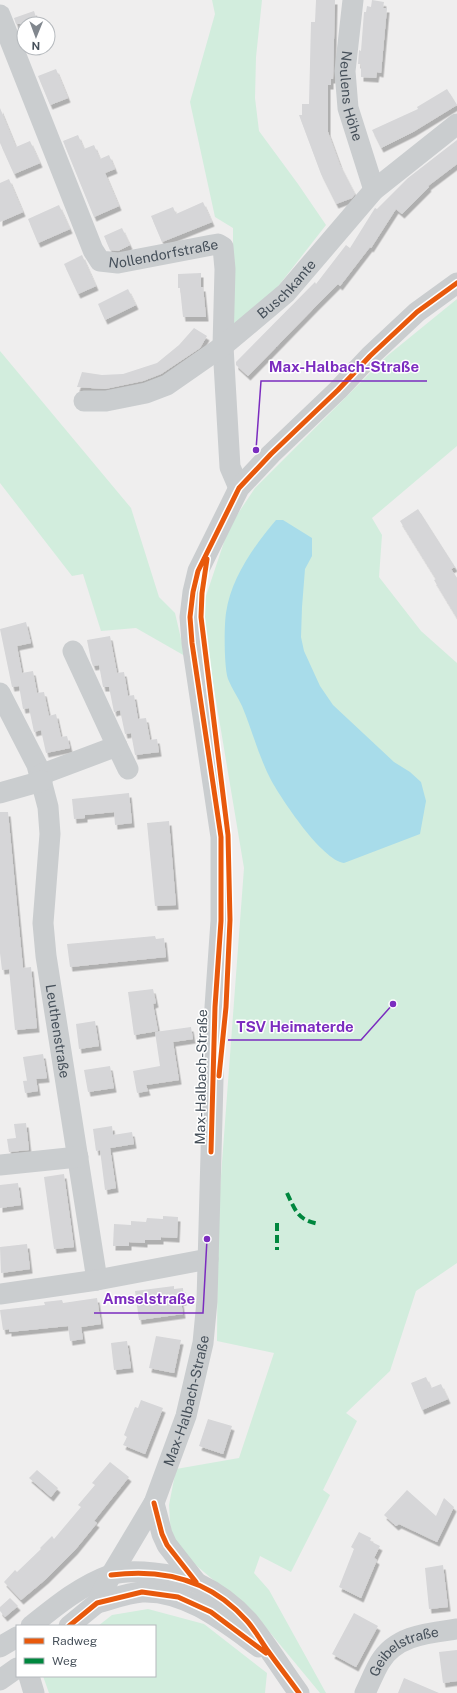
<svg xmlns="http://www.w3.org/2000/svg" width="457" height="1693" viewBox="0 0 457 1693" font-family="'Public Sans',sans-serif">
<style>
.green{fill:#d2eddd}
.water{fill:#a8dcea}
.building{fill:#d6d6d8;filter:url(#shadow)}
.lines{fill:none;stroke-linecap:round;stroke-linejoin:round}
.minor{stroke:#cacdcf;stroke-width:21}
.quiet{stroke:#00873e;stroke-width:4;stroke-dasharray:8 4;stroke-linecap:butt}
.cycleway-casing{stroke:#fff;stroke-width:8}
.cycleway{stroke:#e8590c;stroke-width:5}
.labels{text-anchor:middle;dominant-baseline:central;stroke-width:3;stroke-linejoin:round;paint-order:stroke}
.street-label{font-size:14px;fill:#46505a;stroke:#fff}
.leader{fill:none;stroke:#7b2cbf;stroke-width:1.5}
.callout-dot{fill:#7b2cbf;stroke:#fff;stroke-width:1.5}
.callout-label{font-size:15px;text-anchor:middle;font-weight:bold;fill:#7b2cbf;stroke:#fff;stroke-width:3;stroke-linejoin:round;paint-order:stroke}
</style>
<defs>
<filter id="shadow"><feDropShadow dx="2.5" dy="4.5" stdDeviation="0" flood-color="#0004"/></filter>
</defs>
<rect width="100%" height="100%" fill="#efeeee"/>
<path class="green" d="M212,0H262L256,57L255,98L259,131L298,184L326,225L276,289L233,328V228L215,217L190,102L215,14Z
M457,299V446L372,518L382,535L379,577L421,631L457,663V1263L416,1291L390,1371L346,1413L357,1421L323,1490L330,1495L291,1572L260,1556L254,1573L269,1590L326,1693H320L258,1618L191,1561L171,1536L169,1505L176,1469L239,1458L274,1353L217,1341L218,1216L244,868L201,611L229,527L255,488L387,356Z
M0,351L131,508L159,597L175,613L185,656L136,628L101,631L83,574L72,576L0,483Z
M148,1609L204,1624L267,1673L265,1693H49L43,1676H155V1626H98L112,1615Z"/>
<path class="water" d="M276,520H283L312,538V556L305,569L302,607L301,637L304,651L320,686L333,705L394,762L410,772L421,782L426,801L420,834L344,863C322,860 282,800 271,780C259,757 252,730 242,706C238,697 232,689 228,679C224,668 224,626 226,613C231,578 254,546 276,520Z"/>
<path class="building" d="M316,0H335L333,79H331V85H328V132L340,165L355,194L352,198L336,204L321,174L299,115H302V104H309L311,22H315Z
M372,0L384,2L383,8H387L381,73L377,72L376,78L361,77V64H358L359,50L361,51L364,12H366L367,6L371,7Z
M34,11L38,24H16L14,18Z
M56,69L68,98L50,105L38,76Z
M447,89L457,105L413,132L381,148L372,130L418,109L417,107Z
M0,108L16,147L30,141L40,163L14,174L0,143Z
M78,135L84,149L94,145L100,159L109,155L115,169L105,173L119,206L94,217L63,141Z
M457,140V164L428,186L429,187L402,214L396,209L371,248L370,247L340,286L338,284L316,306L248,376L236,365V362L315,282L316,284L346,245L350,248L375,208L377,209L408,178Z
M9,179L23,212L0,222V183Z
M203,202L212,222L162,242L151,216L173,207L176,214Z
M59,205L70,229L38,243L28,219Z
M122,228L130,245L118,251L110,250L104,236Z
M82,255L96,286L78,294L64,264Z
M201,273V287H203L206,317H183L180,288H178V274Z
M128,289L136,305L105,320L98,304Z
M194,328L207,336L200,348L161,374L143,381L105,389L77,387L82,372L102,375L123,374L157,363L179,345Z
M418,509L455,567L451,569L457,578V618L434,580L436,579L400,521Z
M26,622L31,643L17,646L22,673L33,671L37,693L44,692L49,716L56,714L61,737L67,736L70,748L46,753L41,730L34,732L29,708L23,709L19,686L12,687L0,629Z
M110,636L117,673L124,672L128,696L134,695L138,719L146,718L150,740L157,739L159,752L135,755L131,733L125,734L120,710L114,712L109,687H103L99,665L93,666L91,660L87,640Z
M129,793L132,823L115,825L114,812L85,815V818L74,819L72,799Z
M0,812H8L23,968L31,967L37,1028L15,1030L9,969L2,970L0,953Z
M169,821L176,905L155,906L147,823Z
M155,936L156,939L164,938L166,957L70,967L67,944Z
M153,989L156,1003L153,1004L158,1031L134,1035L128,992Z
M95,1021L99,1046L79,1049L76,1024Z
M191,1027L193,1039L173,1042L179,1080L146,1085L148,1091L137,1093L133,1071L160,1066L155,1032Z
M43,1054L47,1078L36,1079L38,1091L25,1093L23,1081L32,1080L27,1081L23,1057Z
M110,1066L114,1088L88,1092L84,1070Z
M26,1123L29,1150L9,1152L7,1139L16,1138L14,1124Z
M112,1126L113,1135L132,1132L134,1144L110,1148L116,1188L105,1190L100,1150L96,1151L93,1129Z
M64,1174L74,1247L54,1249L44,1177Z
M18,1183L21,1205L0,1208V1185Z
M163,1216L178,1217L177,1238L161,1237V1240H145V1243L129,1242V1246H113L114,1224L131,1225V1221L146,1222L147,1218L163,1219Z
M27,1244L30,1269L1,1273L0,1247Z
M174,1286V1289L183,1288L184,1301H181L183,1314L139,1320L135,1291Z
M97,1298L101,1324L81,1327L83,1339L70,1341L68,1326L9,1332V1329L3,1330L0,1310L45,1305L44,1302L62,1300L63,1303Z
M156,1336L181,1340L174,1373L149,1368Z
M127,1341L131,1368L114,1370L111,1343Z
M426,1377L431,1388L441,1384L448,1399L422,1410L411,1383Z
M141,1400L163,1408L145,1454L123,1445L127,1437L124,1435L135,1407L138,1408Z
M208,1419L232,1426L223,1454L199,1446Z
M110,1462L129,1477L94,1521L97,1523L75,1550L46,1579L21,1600L4,1582L15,1570L17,1572L41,1549L40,1548L52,1536L54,1539L81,1507L78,1505L95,1485L92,1483Z
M37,1470L58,1488L51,1497L29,1478Z
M407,1490L436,1516L444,1498L454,1507L437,1542L399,1524L396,1526L384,1515Z
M359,1532L371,1538L370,1541L380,1546L374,1558L377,1560L361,1598L339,1587L354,1549L351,1547Z
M443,1565L448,1607L429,1609L425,1568Z
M10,1598L18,1606L5,1617L0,1611V1607Z
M354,1613L378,1626L356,1667L332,1654Z
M457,1650V1681L443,1683L439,1652Z
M404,1678L439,1693H398Z"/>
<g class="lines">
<g class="minor">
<path id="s1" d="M353,0L345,71L348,108L374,190"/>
<path id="s2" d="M0,15L93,250L100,261L118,263L212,245L218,244L223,247L225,269L223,346L230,467L239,488"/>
<path id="s3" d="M84,401H106L146,393L167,385L223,346L286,293L374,190L457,124"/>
<path id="s4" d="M0,693L37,765L48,807L50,834L43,923L46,956L97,1280"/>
<path d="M117,746L128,769"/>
<path d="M40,775L117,746L73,651"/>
<path d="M0,793L42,781"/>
<path d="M0,1165L78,1157"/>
<path d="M0,1294L97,1280L208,1259"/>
<path d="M154,1503L162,1534L167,1545L196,1582"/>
<path d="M97,1603C112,1599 128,1593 142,1592C186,1590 226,1623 259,1647"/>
<path d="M31,1626C56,1606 80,1586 110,1575C131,1568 177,1574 197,1583C216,1592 234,1605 248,1621C266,1643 282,1670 299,1693"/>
<path id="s5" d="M69,1626L97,1603L111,1575L154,1503L186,1416L203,1343L207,1301L215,1007L221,921V837L192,643L190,617L193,592L198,571L239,488L271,454L338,390L370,356L417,312L457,283"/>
<path d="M0,1647L17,1637"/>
<path d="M29,1676L34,1693"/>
<path d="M0,1680L17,1668"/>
<path id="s6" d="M365,1693C370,1683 374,1672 380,1662C396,1635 429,1633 457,1629"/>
</g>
<path class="quiet" d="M287,1193C296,1212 298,1220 319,1224
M277,1223V1250"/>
<g class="cycleway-casing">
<path id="cycleway" d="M207,559L202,593L201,617L228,835L230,920L226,1007L219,1076
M211,1152L215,1007L221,921V837L192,643L190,617L193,592L198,571L239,488L271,454L338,390L370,356L417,312L457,283
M154,1503L162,1534L167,1545L196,1582
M111,1575C164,1568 211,1580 247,1621C255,1630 261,1641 268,1651C278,1665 289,1679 299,1693
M69,1626L97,1603L142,1592L178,1597L211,1612L266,1653"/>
</g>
<use href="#cycleway" class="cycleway"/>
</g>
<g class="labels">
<g class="street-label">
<text stroke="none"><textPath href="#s1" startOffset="97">Neulens Höhe</textPath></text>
<text stroke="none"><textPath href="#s2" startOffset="330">Nollendorfstraße</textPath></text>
<text stroke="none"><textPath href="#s3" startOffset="239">Buschkante</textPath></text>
<text stroke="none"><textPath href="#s4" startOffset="350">Leuthenstraße</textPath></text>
<text transform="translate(201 1077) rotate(-89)">Max-Halbach-Straße</text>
<text stroke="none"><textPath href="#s5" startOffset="259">Max-Halbach-Straße</textPath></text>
<text stroke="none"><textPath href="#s6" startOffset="61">Geibelstraße</textPath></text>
</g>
</g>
<path class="leader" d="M256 450L261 381H427M393 1004L361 1040H228M207 1239L203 1313H94"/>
<g class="callout-dot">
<circle cx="256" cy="450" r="4"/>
<circle cx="393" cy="1004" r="4"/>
<circle cx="207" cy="1239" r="4"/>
</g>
<g class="callout-label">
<text x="344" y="372">Max-Halbach-Straße</text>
<text x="295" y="1032">TSV Heimaterde</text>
<text x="149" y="1304">Amselstraße</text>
</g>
<rect x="16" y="1625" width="140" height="52" fill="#ffffff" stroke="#b5b9bd"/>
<rect x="24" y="1638" width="20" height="6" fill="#e8590c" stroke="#b5b9bd"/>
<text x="52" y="1645" font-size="12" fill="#46505a">Radweg</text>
<rect x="24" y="1658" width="20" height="6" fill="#00873e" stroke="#b5b9bd"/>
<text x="52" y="1665" font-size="12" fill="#46505a">Weg</text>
<g transform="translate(36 36) rotate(181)"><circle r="19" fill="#ffffff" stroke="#b5b9bd"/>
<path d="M0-3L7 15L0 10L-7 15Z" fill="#81878e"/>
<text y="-6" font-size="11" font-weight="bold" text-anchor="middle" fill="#46505a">N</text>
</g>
</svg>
